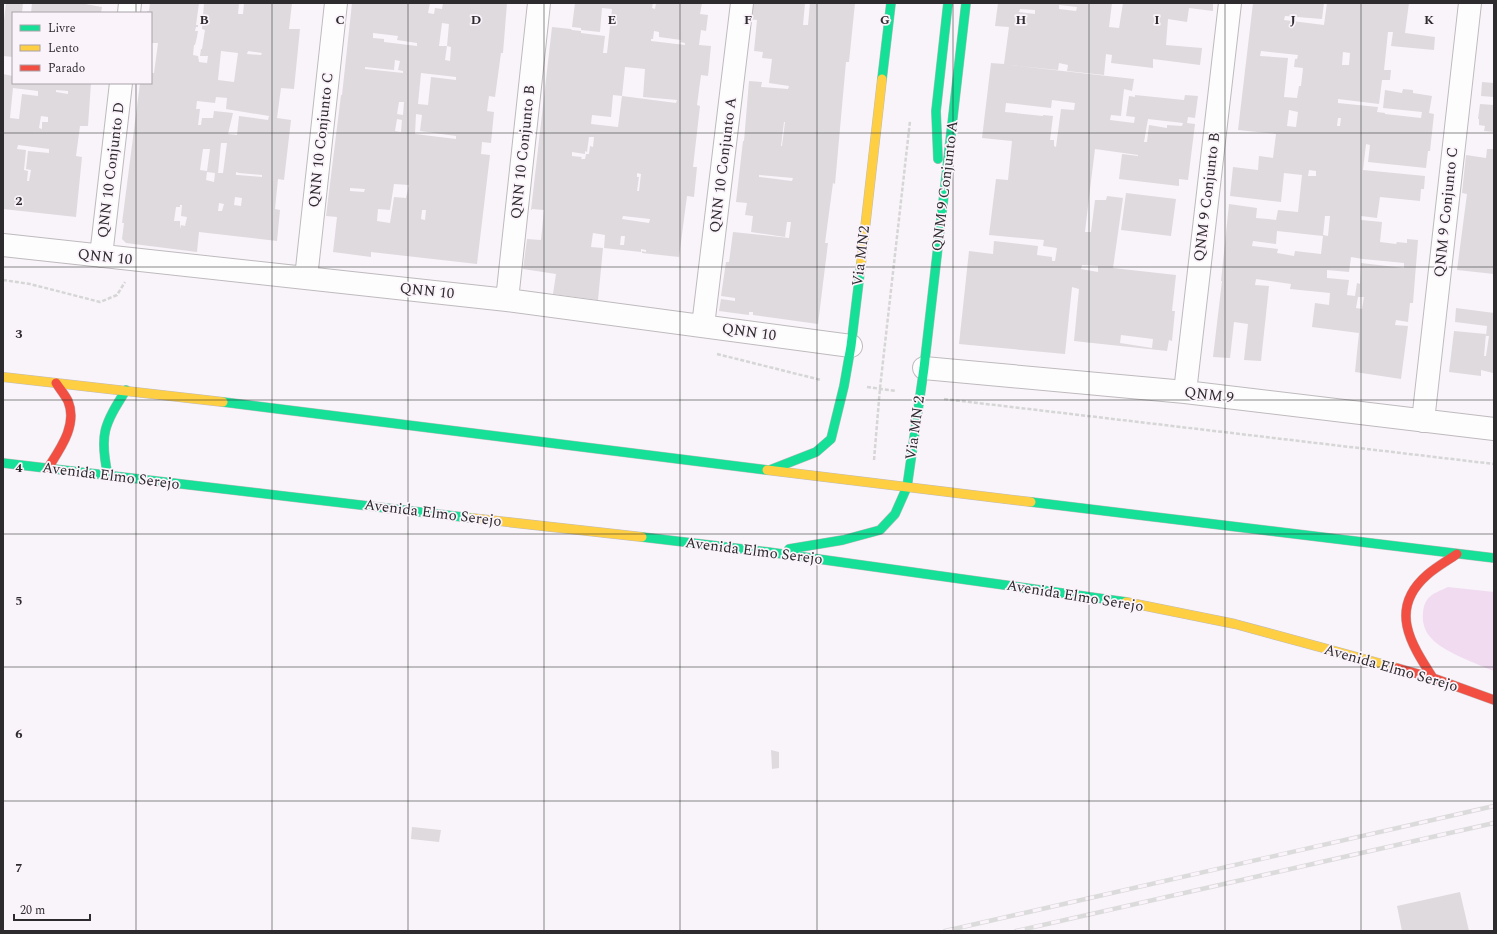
<svg xmlns="http://www.w3.org/2000/svg" width="1497" height="934" viewBox="0 0 1497 934" font-family="Spectral,serif">
<style>
.green{fill:#f1dbf0}
.building{fill:#dedade;fill-rule:evenodd}
.lines{fill:none;stroke-linecap:round;stroke-linejoin:round}
.street-casing{stroke:#bebabd;stroke-width:24}
.fast-casing{stroke:#bebabd;stroke-width:10}
.slow-casing{stroke:#bebabd;stroke-width:10}
.jam-casing{stroke:#bebabd;stroke-width:10}
.path{stroke:#d6d6d6;stroke-width:2.5;stroke-dasharray:4 2;stroke-linecap:butt}
.street{stroke:#fefdfe;stroke-width:22}
.fast{stroke:#16e098;stroke-width:9}
.slow{stroke:#ffcf43;stroke-width:9}
.jam{stroke:#f24e42;stroke-width:9}
.rail-casing{stroke:#dcdbdc;stroke-width:4.5}
.rail{stroke:#faf3fa;stroke-width:3;stroke-dasharray:9;stroke-linecap:butt}
.grid{fill:none;stroke:#2e2b2e;stroke-width:1;stroke-opacity:0.55}
.labels{text-anchor:middle;dominant-baseline:central;stroke-width:3.5;stroke-linejoin:round;paint-order:stroke}
.street-label{font-size:15px;fill:#2e2b2e;stroke:#faf3fa}
.grid-label{font-size:13px;text-anchor:middle;font-weight:bold;fill:#2e2b2e;stroke:#faf3fa;stroke-width:3.5;stroke-linejoin:round;paint-order:stroke}
</style>
<rect width="100%" height="100%" fill="#f9f4f9"/>
<path class="green" d="M1448,587L1494,592V671C1477,664 1444,652 1432,639C1425,632 1422,623 1423,614C1424,596 1433,594 1448,587Z"/>
<path class="building" d="M6,3H23L22,13H13V57L3,56V20H4Z
M32,3H85V4L102,7L101,13H31Z
M150,3H199L196,25H198V27H196L195,31H198L197,37L195,45H194L193,55L198,56L199,62L207,63L208,56H200L201,49H202L205,30L202,29L204,3H239L238,14H243L244,3H292L289,29H300L294,89L281,88L277,118L291,120L284,180L278,179L275,209L280,210L277,241L199,232L197,252L126,243L122,239L124,223H122L140,83H151V73H154L158,43H151V13H147V11H149ZM221,51L238,53L234,82L218,80ZM248,51L262,53L261,55L247,54ZM216,97L227,98L226,109L269,116L268,120L239,116L237,135L228,134L233,113L214,111L213,118H202L201,125H198L200,109H196L197,101L215,103ZM221,143H227L223,173H218ZM203,149H210L207,171L200,170ZM207,172L215,173L214,182L206,180ZM236,172L239,173L262,175V177L238,175H236ZM235,197L242,198L241,206L234,205ZM219,203L224,204L222,211H218ZM180,205H182L181,216L187,217L185,226L181,225L180,229V221H174L176,207H180Z
M352,3H430L428,13L434,14L435,8L442,9L443,3H507L503,53H501L495,97L489,96L487,111L494,112L491,143L482,142L481,154L490,155L477,264L371,252V257L333,252L337,217L326,216L341,95H342ZM442,23L449,24L447,46L451,47L450,61L445,60L447,46H439ZM373,33L398,36L397,40L417,43V46L384,42V39L373,38ZM395,60L400,61L398,70L403,71V73L365,69V67L394,70ZM421,73L456,77V80L431,77L428,105L418,104ZM399,102H404L403,115L397,114ZM416,114L422,115L420,131L456,136V139L415,134ZM397,119L402,120L401,132L395,131ZM394,184L409,185L406,198L394,197L390,223L377,221L378,209L390,210ZM350,188L365,189L364,192L350,191ZM422,210H426L425,220L421,219Z
M575,3H653L652,8L655,9L656,3H702L700,14L708,15L706,31L701,30L699,45L711,46L708,76L701,75L697,105L700,106L693,167H697L694,197L687,196L679,257L642,253V251L646,252V250L641,249V252L604,248L605,235L593,233L591,247L603,248L598,300L553,294L556,274L523,269L527,239L541,240L544,210L532,209V210H531L552,27L571,29L572,30L581,31V33L605,36L603,53H607L612,9L602,8L600,32L581,30V28L572,27ZM654,31L659,32V37L681,40L680,42L685,43V45L651,41V39H653ZM625,67L645,69L643,97L677,100L676,103L622,96L618,127L591,124L592,115L611,117L613,95L622,96ZM589,137H594L593,147L590,146L589,154H586L585,159H581L582,157L572,156V152L585,154V151L587,152ZM637,173L641,174L639,191H637L639,177H637ZM623,216L650,219L649,223L622,219ZM621,236H625L624,245H620Z
M751,3H805L803,25H808L810,3H855L849,62H846L835,184L833,183L825,243H828L818,324L753,315V312H749V315L719,311L721,299L735,301V298L721,296L726,262H729L733,232L789,238L791,222H787L785,237L751,232L753,216L745,215L747,203L736,202L743,141H744L749,81L762,82L761,87L788,89L789,86L769,83L772,59L762,58L763,52L754,51L757,20L749,19ZM784,122H785L782,146H781ZM759,175L793,178L792,181L759,177Z
M998,3H1112L1109,27L1119,28L1123,3L1152,4V3H1213V11L1189,8L1187,22L1168,19L1166,45L1202,48L1200,65L1153,59V68L1111,63L1112,55L1106,54L1104,75L1067,71L1068,65L1059,63L1058,70L1010,65L1134,79L1132,91L1124,89L1121,116L1111,115L1110,120L1134,123L1135,117L1126,116L1129,96L1135,97V95L1184,100L1185,95L1198,96L1195,118L1188,117L1187,123L1195,124L1188,180L1179,179V186L1119,179L1122,154L1138,156V155L1095,149L1090,189L1085,232H1091L1095,200H1106L1107,196L1123,198L1113,268L1176,275L1172,311H1175L1172,341L1169,340L1167,351L1074,341L1079,289L1072,287L1065,354L959,344L969,251L993,254L994,241L1038,246L1037,255L1052,257V261H1055L1057,248L1043,246L1044,240L989,235L996,179L1008,180L1012,141L982,138L991,63L1004,64L1009,27L995,26ZM1059,5L1077,7L1076,11L1059,9ZM1020,9L1035,10V14L1019,12ZM1052,100L1075,103L1074,110L1061,109L1056,147L1054,146V140H1050L1053,116L1043,115V116L1005,112L1006,103L1051,108ZM1148,119L1183,123L1182,126L1167,125V128L1149,125L1147,142H1144ZM1082,265L1098,266V272L1081,269ZM1121,335L1153,339L1152,348L1120,343Z
M1253,3H1324L1322,19L1285,16L1284,20L1324,25L1327,3H1409L1405,33L1435,37L1434,50L1391,46L1393,32H1388L1384,70H1391L1390,80H1382L1379,104L1338,99V103L1378,107L1377,112L1385,113V114L1421,118L1422,112L1383,108L1385,90L1402,93L1403,89L1413,90V93L1432,96L1429,113L1434,114L1430,151H1428L1426,168L1368,162L1370,145L1366,144L1363,170L1425,176L1424,189H1421L1420,201L1380,197L1377,218L1361,216V220L1382,222L1380,242L1396,244L1397,242L1407,243V239L1418,240L1413,303H1410L1408,322L1396,320L1395,325L1408,326L1401,379L1355,372L1359,333L1312,327L1315,303L1329,305L1330,293L1290,289L1291,284L1256,279L1255,285L1269,286L1261,361L1244,360L1248,324L1234,322L1230,358L1213,357L1222,281H1221L1229,204L1257,208L1256,218L1268,219L1276,220L1278,210L1298,212L1302,175L1284,173L1281,202L1230,196L1233,167L1258,170L1259,156L1273,158L1276,134L1238,130ZM1261,51L1298,55L1297,59H1295L1294,67L1303,68L1301,86H1299L1297,98L1284,97L1288,58L1260,56ZM1343,52L1350,53L1349,65H1342ZM1289,110L1298,112L1296,127L1287,126ZM1338,118H1341L1340,126H1337ZM1309,170L1316,171V176H1308ZM1325,216H1330L1328,236L1323,235ZM1277,231L1323,236L1321,254L1295,251L1294,256L1277,253L1278,249L1252,246L1253,241L1276,244ZM1351,257L1363,259L1404,263V268L1361,263L1360,284L1357,283L1355,296L1347,295L1349,280L1327,278V270L1349,272ZM1358,297H1364L1362,309L1356,308Z
M3,74L13,76V83H91L88,126H80L76,156L82,157L76,217L3,209ZM13,88L38,91V96L22,94L19,119L10,118ZM56,90L68,91V94L56,92ZM41,116L48,117V122H42V129L39,128ZM18,145L49,149V153L28,151L26,169L31,170L29,181H27L28,171L24,170L26,150L17,149Z
M1482,82L1494,83V97L1481,96Z
M1480,104L1494,105V132L1484,131L1485,126L1479,125V119H1478Z
M1493,145L1494,274L1457,270L1467,194L1462,193L1466,155L1486,158L1487,149H1493Z
M1126,193L1176,199L1171,236L1121,230Z
M1456,308L1494,313V360L1493,373L1481,370V376L1449,372L1454,331L1486,334L1484,356H1486L1489,336H1486L1487,326L1455,322Z
M771,750L779,752V768L772,769Z
M412,827L441,830L439,842L411,839Z
M1460,892L1469,931H1402L1397,906Z"/>
<g class="lines">
<g class="street-casing">
<path id="street" d="M129,13L130,3
M3,245L507,300L851,346
M101,256L121,83
M306,278L336,3
M507,300L539,3
M703,326L742,3
M924,368L1185,392L1494,429
M1185,392L1230,3
M1423,421L1470,3"/>
</g>
<g class="fast-casing">
<path id="fast" d="M882,79L891,3
M938,159L936,111L948,3
M223,402L767,470
M3,463L471,518
M770,470L816,452L831,439L844,386L851,346L861,264
M108,476C99,434 104,425 126,390
M907,487L924,368L966,3
M1031,502L1494,558
M642,537L768,552L1126,602
M789,549L843,540L880,530L895,514L907,487"/>
</g>
<g class="slow-casing">
<path id="slow" d="M861,264L882,79
M3,377L223,402
M767,470L1031,502
M471,518L642,537
M1126,602L1235,624L1397,668"/>
</g>
<g class="jam-casing">
<path id="jam" d="M48,468C60,449 78,425 68,401C65,395 60,389 56,383
M1397,668L1433,678L1494,700
M1433,678C1411,644 1388,609 1427,575C1436,567 1447,561 1457,554"/>
</g>
<path class="path" d="M3,280L30,284L100,302L117,295L125,282
M717,354L821,380
M867,387L896,391
M944,399L1494,464
M874,460L880,388L910,121"/>
<use href="#street" class="street"/>
<use href="#fast" class="fast"/>
<use href="#slow" class="slow"/>
<use href="#jam" class="jam"/>
<g class="rail-casing">
<path id="rail" d="M945,931L1494,806
M1016,931L1494,823"/>
</g>
<use href="#rail" class="rail"/>
</g>
<path class="grid" d="M136,3V13M272,3V931M408,3V931M544,3V931M680,3V931M817,3V931M953,3V931M1089,3V931M1225,3V931M1361,3V931M136,83V931M3,133H1494M3,267H1494M3,400H1494M3,534H1494M3,667H1494M3,801H1494"/>
<g class="labels">
<g class="street-label">
<text transform="translate(321 140) rotate(-84)">QNN 10 Conjunto C</text>
<text transform="translate(523 152) rotate(-84)">QNN 10 Conjunto B</text>
<text transform="translate(723 165) rotate(-83)">QNN 10 Conjunto A</text>
<text transform="translate(111 170) rotate(-83)">QNN 10 Conjunto D</text>
<text transform="translate(945 186) rotate(-83)">QNM 9 Conjunto A</text>
<text transform="translate(1207 197) rotate(-83)">QNM 9 Conjunto B</text>
<text transform="translate(1446 212) rotate(-84)">QNM 9 Conjunto C</text>
<text transform="translate(861 256) rotate(-83)">Via MN2</text>
<text transform="translate(105 257) rotate(6)">QNN 10</text>
<text transform="translate(427 291) rotate(6)">QNN 10</text>
<text transform="translate(749 332) rotate(8)">QNN 10</text>
<text transform="translate(1209 395) rotate(7)">QNM 9</text>
<text transform="translate(915 428) rotate(-82)">Via MN 2</text>
<text transform="translate(111 476) rotate(7)">Avenida Elmo Serejo</text>
<text transform="translate(433 513) rotate(7)">Avenida Elmo Serejo</text>
<text transform="translate(754 551) rotate(7)">Avenida Elmo Serejo</text>
<text transform="translate(1075 596) rotate(9)">Avenida Elmo Serejo</text>
<text transform="translate(1391 668) rotate(16)">Avenida Elmo Serejo</text>
</g>
</g>
<g class="grid-label">
<text x="204" y="24">B</text>
<text x="340" y="24">C</text>
<text x="476" y="24">D</text>
<text x="612" y="24">E</text>
<text x="748" y="24">F</text>
<text x="885" y="24">G</text>
<text x="1021" y="24">H</text>
<text x="1157" y="24">I</text>
<text x="1293" y="24">J</text>
<text x="1429" y="24">K</text>
<text x="19" y="205">2</text>
<text x="19" y="338">3</text>
<text x="19" y="472">4</text>
<text x="19" y="605">5</text>
<text x="19" y="738">6</text>
<text x="19" y="872">7</text>
</g>
<rect width="1497" height="934" fill="none" stroke="#2e2b2e" stroke-width="8"/>
<rect x="12" y="12" width="140" height="72" fill="#faf3fa" stroke="#a8a3a8"/>
<rect x="20" y="25" width="20" height="6" fill="#16e098" stroke="#a8a3a8"/>
<text x="48" y="32" font-size="12" fill="#2e2b2e">Livre</text>
<rect x="20" y="45" width="20" height="6" fill="#ffcf43" stroke="#a8a3a8"/>
<text x="48" y="52" font-size="12" fill="#2e2b2e">Lento</text>
<rect x="20" y="65" width="20" height="6" fill="#f24e42" stroke="#a8a3a8"/>
<text x="48" y="72" font-size="12" fill="#2e2b2e">Parado</text>
<path d="M14 914v6h76v-6" fill="none" stroke="#2e2b2e" stroke-width="2"/>
<text x="20" y="914" font-size="12" fill="#2e2b2e" stroke="#faf3fa" stroke-width="3" paint-order="stroke">20 m</text>
</svg>
